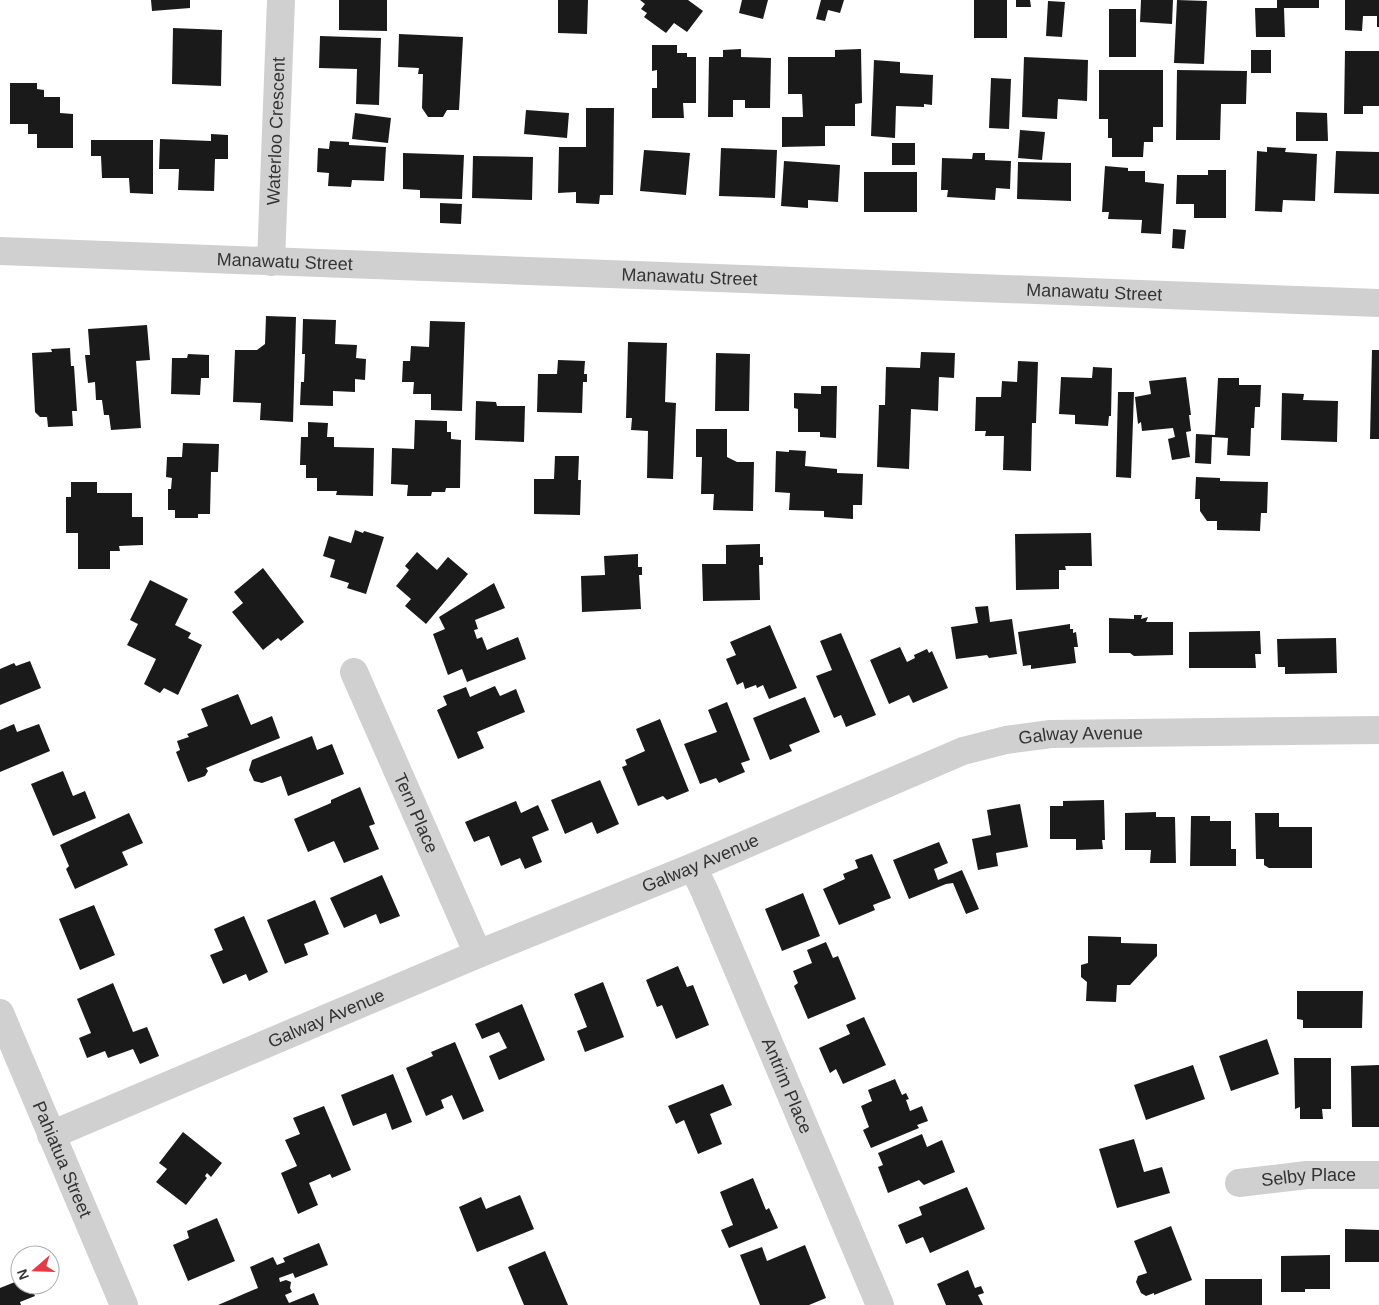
<svg xmlns="http://www.w3.org/2000/svg" width="1379" height="1305" viewBox="0 0 1379 1305" font-family="Arial,sans-serif">
<style>
.building{fill:#1a1a1a}
.lines{fill:none;stroke-linecap:round;stroke-linejoin:round}
.minor{stroke:#d0d0d0;stroke-width:28}
.tertiary{stroke:#d0d0d0;stroke-width:28}
.labels{text-anchor:middle;dominant-baseline:central;stroke-width:5;stroke-linejoin:round;paint-order:stroke}
.street-label{font-size:18px;fill:#333;stroke:#fff}
</style>
<rect width="100%" height="100%" fill="#fff"/>
<path class="building" d="M151,0H190V8L152,11Z
M339,0H387V31L339,30Z
M558,0H588L587,34L558,33Z
M640,0H688L703,11L687,32L674,23L666,33L644,17L647,13L641,9L645,4Z
M742,0H768L763,19L739,13Z
M821,0H844L840,13L828,10L825,21L816,19Z
M974,0H1007V38H974Z
M1016,0H1030L1031,7H1016Z
M1141,0H1173L1172,24L1140,22Z
M1177,0L1207,1L1204,64L1174,63Z
M1277,0H1319V8H1284L1285,37H1256L1255,8H1277Z
M1345,0H1379V27H1377V16H1363L1362,31L1345,30Z
M1048,1L1065,2L1062,37L1046,36Z
M1109,9H1136V57H1109Z
M173,28L222,30L221,86L172,84Z
M399,34L463,37L459,110H447L443,117H428L422,108L423,74H418L419,68L398,67Z
M320,36L381,38L379,105L356,104L357,69L319,68Z
M652,45H677V53H687V57H696V103H683L684,118H652V88H657V70L652,71Z
M741,49V57L771,58L770,108H745V100H733V117H708L709,57H723V50Z
M861,49L862,103L855,104V126H825V146L782,147V117H803L802,94H788V57H835V50Z
M1251,50H1271V73H1251Z
M1345,51H1379V106H1363V114H1344Z
M1024,57L1088,60L1087,101L1058,99L1057,119L1022,117Z
M874,60L900,62V73L933,75L932,105L924,104V107L896,106L895,138L871,136Z
M1099,70H1163V127H1153V142H1144L1143,157H1112V138H1108V119H1099Z
M1177,70L1247,71L1246,104H1221L1220,140H1176Z
M991,78L1011,79L1009,129L989,128Z
M10,83H37V89L44,90V97H60V113L73,114V148H37V134H28V124H10Z
M586,108H614L613,195H600L599,204L576,203V192L558,193L559,147H586Z
M526,110L569,113L567,138L524,134Z
M1296,112L1327,113L1328,141H1296Z
M355,113L391,118L388,143L352,139Z
M1020,130L1045,132L1042,160L1018,158Z
M211,134L228,135V159H215L214,191L178,190L179,169H159L160,139L211,141Z
M91,140H153V194L130,193L129,178H102L101,156H91Z
M330,141L349,142V145L386,147L384,181L352,180L351,187L328,186L329,173L317,172L318,148L329,149Z
M892,143H915V165H892Z
M1267,147L1286,148L1285,152L1317,154L1315,201L1283,200L1282,212L1255,211L1257,151L1267,152Z
M721,148L777,150L775,198L719,196Z
M644,150L690,153L686,195L640,191Z
M1336,151L1379,152V194L1334,193Z
M403,153L464,155L462,199L420,198V190L403,189Z
M973,153H985V160L1011,161L1010,189L996,188L995,200L947,197L948,190H941L942,158L972,159Z
M473,156L533,157L532,200L472,198Z
M784,161L840,165L838,202L808,200V208L781,206Z
M1018,162L1071,163V201L1017,199Z
M1105,166L1128,168V171H1145V182L1164,184L1161,234L1141,233L1142,220L1108,219L1109,212H1102Z
M1208,170H1226V218H1194V204H1176L1177,175H1208Z
M864,172H917V212H864Z
M440,203L462,204L461,224L440,223Z
M1173,229L1186,230L1184,249L1172,248Z
M266,316L296,317L293,422L260,420L261,403L233,402L235,350H257L265,344Z
M303,319L336,320L335,344L357,345L356,358L366,359L365,380L355,379V392L333,391V406L300,405L301,382H304L305,354H302Z
M430,321L465,322L462,411L431,410V394H413L414,382H402L403,361H410L411,346L429,347Z
M147,325L150,360L136,361L141,428L111,430L109,415H104L102,400H96L95,382L88,383L85,355H90L88,329Z
M628,342L667,343L665,402L676,403L673,479L647,478L648,431L631,430L632,418H626Z
M70,348L71,366H74L77,411H72L73,426L48,427L47,417H40L35,412L32,353L52,352L51,349Z
M1372,350H1379V439H1370Z
M921,352L955,353L954,378L939,377L938,411L911,409L909,469L877,467L879,405H885L886,367L920,368Z
M716,353L750,354L749,411H715Z
M188,354L209,355V378H201L200,395L171,394L172,358H187Z
M558,360L585,361L584,374H587V382H583L582,413L537,412L538,374H557Z
M1018,361L1038,362L1036,423H1032L1031,471L1003,470L1004,436H985L986,431H975L976,397H1001L1002,381L1017,382Z
M1093,367L1112,368L1111,416H1109L1108,426L1075,424V415L1059,414L1061,377L1092,378Z
M1186,377L1191,415H1189L1191,431L1186,432L1190,457L1172,460L1168,439L1175,437L1173,428L1142,431L1141,422L1138,424L1135,397L1151,394L1149,381Z
M1218,378H1239V385H1261L1260,407H1255L1254,428H1251L1250,456L1227,455L1228,438L1212,437L1211,464L1195,463L1196,434L1215,435Z
M821,386H837L836,438L820,437V432H798V409L794,408V393L821,394Z
M1118,392H1134L1131,478L1116,477Z
M1282,393L1304,394L1303,400L1338,401L1337,442L1281,440Z
M476,401L496,402L497,406H525L524,442L475,440Z
M415,420L447,421V432H451V439L461,440L460,488H446L445,492H432L431,496H407L408,485L391,484L392,448L414,449Z
M308,422L328,423L327,437H334V447L374,448L373,496L336,495L337,491H317V478H306V465H300L301,437H308Z
M696,429H727V457L737,462H754L753,511L713,510L714,494H701L702,457H696Z
M183,443L219,444L218,472H211L210,514H198V518H175V510H168V489H171L172,478L166,477L167,457H182Z
M789,450L806,451L805,466L837,469V473L863,474L862,505H853V519L824,517V511L789,510L790,493L775,492L776,451L789,452Z
M555,456H579L578,480H581L580,515L534,514V479H554Z
M1196,477L1220,478V481L1268,482L1267,513H1261L1260,531L1217,530V521H1207L1200,511V499H1195Z
M71,482H97V493H132V517H143V545L119,546L120,551H110V569H78V533H66V497H71Z
M355,530L363,533L364,531L384,537L366,594L347,588L349,583L330,577L335,560L323,556L329,536L351,543Z
M1091,533L1092,566H1065L1066,570H1059V589L1016,590L1015,534Z
M760,544V557H763V565H759L760,600L703,601L702,564H726V545Z
M417,552L437,570L448,557L468,574L426,624L405,606L411,599L396,586L409,570L405,566Z
M638,554V567H642V575H639L641,609L582,612L581,576L605,575L604,556Z
M263,568L304,622L281,641L278,638L263,650L232,612L243,603L234,592Z
M150,580L188,599L175,625L191,633L188,638L202,645L178,695L164,688L160,693L144,684L156,659L127,645L138,624L130,620Z
M494,583L505,608L475,620L478,629L474,630L477,639L482,637L487,650L518,637L526,659L467,682L462,669L448,675L433,634L445,629L439,617Z
M988,606L990,622L1012,619L1017,654L989,658L987,655L956,659L951,627L978,623L975,607Z
M1134,615H1142L1141,619L1148,617L1146,622H1173V655L1134,656L1130,653H1109V618L1134,619Z
M1070,624V629H1073V633L1076,632L1078,647H1074L1076,663L1031,669V665L1023,666L1018,632Z
M770,625L797,688L769,699L763,685L757,688L756,685L745,689L743,682L737,685L726,659L736,655L730,642Z
M1260,631L1261,654H1255L1256,668H1189V632Z
M841,633L876,715L846,727L841,715L834,718L816,676L832,670L820,641Z
M1336,638L1337,673L1285,674V667H1278L1277,639Z
M900,647L907,662L915,658L914,655L927,649L929,653L932,651L948,688L913,703L909,695L889,704L870,660Z
M30,661L41,688L0,705V669L14,663L16,666Z
M495,686L500,696L516,689L525,712L477,732L484,748L458,759L437,710L447,705L443,696L466,687L470,697Z
M238,694L251,725L272,716L280,738L206,768L208,771L205,776L188,782L176,752L180,750L177,741L189,737L187,734L208,726L201,709Z
M805,697L820,732L789,745L792,751L770,760L753,718Z
M727,702L750,760L741,763L745,772L719,783L716,778L700,784L684,744L717,732L708,710Z
M660,719L689,791L667,800L663,796L638,806L622,767L627,765L625,760L645,751L636,729Z
M14,724L17,732L39,724L50,751L0,772V730Z
M312,736L317,750L332,744L344,774L288,796L281,776L262,783L254,781L249,770L252,760Z
M63,771L73,796L85,791L96,818L53,836L31,784Z
M600,780L619,824L597,834L592,822L565,834L551,800Z
M360,787L375,824L369,826L379,849L344,863L334,841L308,852L294,819L331,803V800Z
M1104,800L1105,840H1102L1103,849L1076,850V839H1050V806H1063V801Z
M516,801L521,813L538,805L549,830L532,837L542,862L525,869L520,858L501,866L489,836L474,842L465,822Z
M1020,804L1028,847L996,853L998,866L978,870L972,839L991,835L987,810Z
M1156,812V817H1175L1176,863H1150L1151,850H1125V813Z
M129,813L143,843L122,852L128,865L75,889L66,869L69,866L60,845Z
M1255,813H1279V827H1312V868H1269L1264,865V859H1256Z
M1191,816H1210V821H1231V849H1236V866H1190Z
M939,842L948,863L934,869L938,880L962,870L979,909L966,914L953,883L946,884L909,899L893,860Z
M872,854L891,898L873,905L875,910L839,925L823,889L845,879L843,874L858,868L855,860Z
M382,875L400,916L380,924L376,914L344,928L330,898Z
M803,893L820,936L782,951L765,909Z
M315,900L329,934L304,944L308,955L285,964L267,920Z
M94,905L115,955L80,970L59,919Z
M244,916L268,972L249,981L246,974L223,984L210,955L223,950L214,929Z
M1088,936L1121,937V943L1157,944V956L1130,985H1117L1116,1002L1086,1001L1087,982L1081,977V965L1088,963Z
M826,942L833,958L838,956L856,999L808,1019L794,986L798,983L793,971L812,963L807,950Z
M678,966L687,987L693,985L709,1025L676,1039L662,1005L657,1007L646,980Z
M603,982L624,1037L585,1052L577,1031L587,1027L574,994Z
M113,983L133,1032L147,1027L159,1056L140,1064L133,1049L108,1058L105,1051L87,1058L79,1038L91,1033L77,999Z
M1297,991H1363L1362,1028H1303V1020L1297,1019Z
M522,1004L545,1060L499,1080L489,1056L507,1048L499,1032L482,1039L475,1024Z
M864,1017L886,1065L843,1084L836,1069L830,1073L819,1048L850,1034L846,1025Z
M1267,1039L1279,1074L1231,1091L1219,1056Z
M455,1042L484,1111L463,1120L452,1095L441,1100L444,1108L426,1116L406,1068L433,1056L431,1052Z
M1294,1058H1331V1109H1322L1323,1119H1300V1107L1295,1109Z
M1193,1065L1205,1099L1146,1120L1134,1085Z
M1379,1065V1127H1352L1351,1066Z
M393,1074L412,1122L392,1130L386,1113L353,1126L341,1095Z
M895,1079L902,1095L906,1093L909,1099L906,1100L910,1111L922,1106L928,1121L917,1125L919,1128L871,1148L863,1130L869,1127L861,1106L872,1101L868,1090Z
M723,1084L732,1105L710,1114L722,1144L698,1154L684,1120L676,1124L668,1106Z
M324,1106L351,1170L332,1178L330,1174L309,1183L318,1205L298,1214L281,1173L297,1166L285,1140L300,1134L293,1118Z
M183,1132L222,1163L211,1177L207,1173L205,1176L207,1178L186,1205L156,1182L167,1169L159,1163Z
M922,1134L927,1147L942,1140L955,1172L924,1185L919,1180L888,1193L878,1167L883,1165L878,1153Z
M1134,1139L1144,1172L1162,1167L1170,1193L1117,1208L1099,1149Z
M753,1178L766,1210L769,1208L778,1228L729,1248L721,1230L733,1225L720,1192Z
M967,1187L985,1229L930,1253L923,1237L906,1244L898,1225L922,1215L919,1207Z
M520,1195L534,1229L477,1252L459,1207L481,1197L486,1209Z
M217,1218L235,1261L188,1281L173,1245L189,1238L187,1231Z
M1171,1226L1192,1280L1154,1295V1293L1146,1296L1141,1293L1136,1282L1138,1276L1147,1273L1134,1241Z
M1345,1229L1379,1230V1262H1345Z
M319,1243L328,1265L295,1278L293,1273L279,1278L280,1282L286,1280L291,1282L290,1288L292,1292L285,1295L289,1303L314,1293L319,1305H218L258,1288L250,1267L273,1257L277,1265L285,1262L283,1258Z
M805,1245L826,1298L809,1305H760L740,1255L762,1247L767,1261Z
M545,1251L568,1305H524L508,1267Z
M1330,1255V1289H1305V1292H1281V1256Z
M968,1270L975,1288L981,1286L984,1293L978,1295L983,1305H946L937,1284Z
M1205,1279H1262V1305H1205Z
M20,1280V1285H30L35,1296L20,1302L21,1305H0V1288Z"/>
<g class="lines">
<g class="minor">
<path id="s1" d="M271,262L281,0"/>
<path id="s2" d="M354,672L478,954"/>
<path id="s3" d="M693,867L705,892L880,1305"/>
<path id="s4" d="M51,1135L478,954L693,867L963,751L1006,740L1051,734L1379,730"/>
<path id="s5" d="M1239,1183L1307,1175H1379"/>
</g>
<g class="tertiary">
<path id="s6" d="M0,251L1379,303"/>
<path id="s7" d="M0,1013L124,1305"/>
</g>
</g>
<g class="labels">
<g class="street-label">
<text stroke="none"><textPath href="#s1" startOffset="131">Waterloo Crescent</textPath></text>
<text stroke="none"><textPath href="#s6" startOffset="285">Manawatu Street</textPath></text>
<text stroke="none"><textPath href="#s6" startOffset="690">Manawatu Street</textPath></text>
<text stroke="none"><textPath href="#s6" startOffset="1095">Manawatu Street</textPath></text>
<text stroke="none"><textPath href="#s4" startOffset="1109">Galway Avenue</textPath></text>
<text stroke="none"><textPath href="#s2" startOffset="154">Tern Place</textPath></text>
<text stroke="none"><textPath href="#s4" startOffset="704">Galway Avenue</textPath></text>
<text stroke="none"><textPath href="#s4" startOffset="299">Galway Avenue</textPath></text>
<text stroke="none"><textPath href="#s3" startOffset="238">Antrim Place</textPath></text>
<text stroke="none"><textPath href="#s7" startOffset="159">Pahiatua Street</textPath></text>
<text stroke="none"><textPath href="#s5" startOffset="70">Selby Place</textPath></text>
</g>
</g>
<g transform="translate(35 1270) rotate(250)"><circle r="24" fill="#ffffff" stroke="#adadad"/>
<path d="M0-4L9 19L0 12L-9 19Z" fill="#e63946"/>
<text y="-8" font-size="14" font-weight="bold" text-anchor="middle" fill="#333333">N</text>
</g>
</svg>
